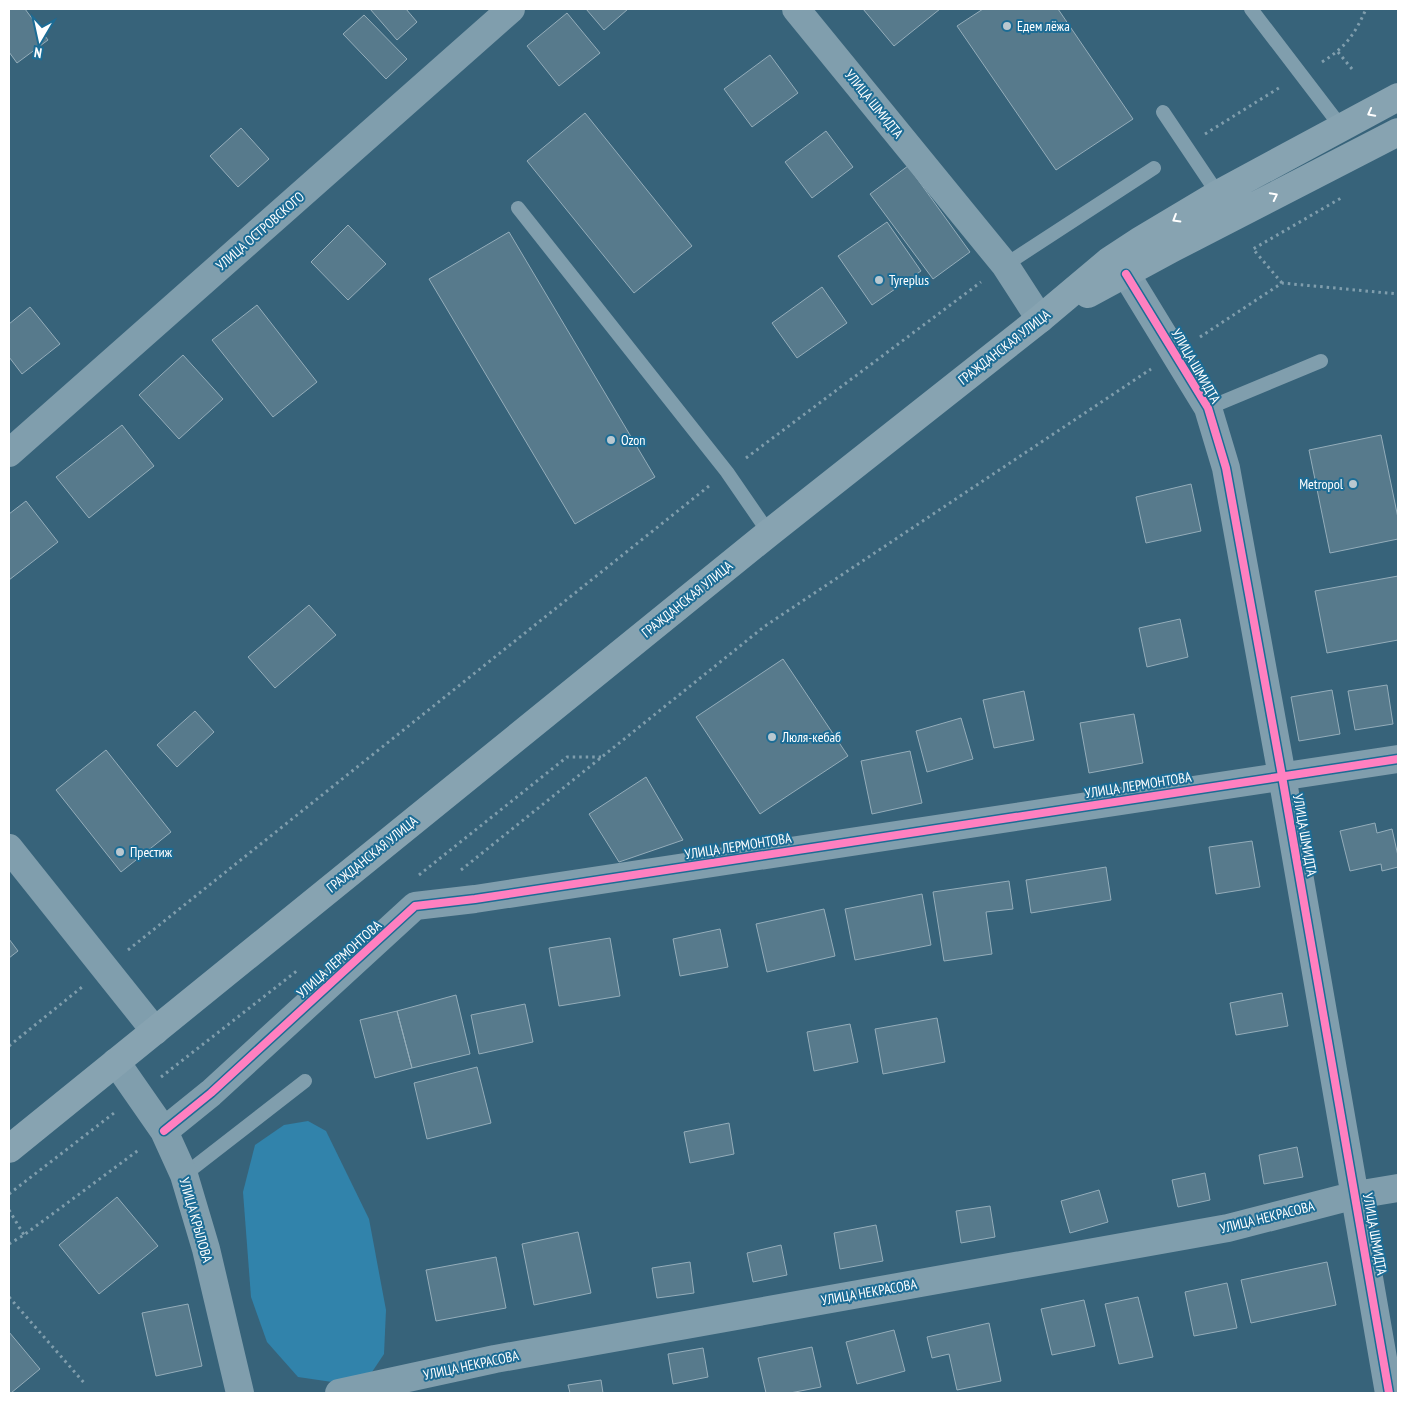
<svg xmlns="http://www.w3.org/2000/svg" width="1407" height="1402" viewBox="0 0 1407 1402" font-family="'PT Sans Narrow',sans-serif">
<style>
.green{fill:#3183ab}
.building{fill:#577a8c;stroke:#94adba}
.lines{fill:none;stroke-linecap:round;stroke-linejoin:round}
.path{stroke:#809ead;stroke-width:3;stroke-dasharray:2.5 4;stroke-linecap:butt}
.service{stroke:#809ead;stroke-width:14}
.minor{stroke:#809ead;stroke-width:28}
.secondary{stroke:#87a3b1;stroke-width:28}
.cycleway-casing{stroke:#1c6c95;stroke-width:11}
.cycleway{stroke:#ff80c0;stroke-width:8}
.oneway{stroke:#fff}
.poi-dot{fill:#b9c8d0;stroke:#1c6c95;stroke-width:2}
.labels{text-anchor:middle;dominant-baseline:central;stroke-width:4;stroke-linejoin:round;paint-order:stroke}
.poi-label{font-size:14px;fill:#fff;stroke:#1c6c95;text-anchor:start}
.street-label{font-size:14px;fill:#fff;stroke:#1c6c95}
</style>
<rect width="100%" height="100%" fill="#37637a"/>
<path class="green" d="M308,1121L326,1131L369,1219L386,1310L384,1354L370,1375L339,1383L298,1377L267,1342L251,1297L243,1192L255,1145L284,1125Z"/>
<path class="building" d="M9,9H25L48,40L17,63L9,52Z
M370,9H406L417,22L397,40Z
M586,9H628L604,30Z
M863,9H940L894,46Z
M983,9H1058L1133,119L1056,170L957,26Z
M567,13L600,53L559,86L527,46Z
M364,15L407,59L386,79L343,34Z
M770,55L798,93L752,127L724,89Z
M585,113L692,246L634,293L527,161Z
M241,128L269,159L238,187L210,156Z
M826,131L853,167L812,198L785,162Z
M908,166L970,252L933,279L870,194Z
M887,222L921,271L872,305L838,256Z
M348,225L386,264L348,300L311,262Z
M509,232L655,477L575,524L429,279Z
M822,287L847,323L797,358L772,323Z
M257,305L317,382L273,417L212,340Z
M30,307L60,344L22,374L9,357V324Z
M183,355L223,399L179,439L139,395Z
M122,425L154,466L89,518L56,477Z
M1381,435L1398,518V539L1330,553L1309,450Z
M1191,484L1201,531L1146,543L1136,497Z
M26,501L58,542L9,580V514Z
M1398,576V640L1327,653L1315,591Z
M309,605L336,635L275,688L248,657Z
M1180,619L1188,657L1147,667L1139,628Z
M783,659L848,756L760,814L696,717Z
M1387,685L1393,724L1355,730L1348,691Z
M1332,690L1340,734L1299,741L1291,697Z
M1024,691L1034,740L994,748L983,700Z
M195,711L214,732L177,767L157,745Z
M1134,714L1143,763L1089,773L1080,723Z
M961,718L973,759L927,772L916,731Z
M106,750L171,832L121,872L56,790Z
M910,751L922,803L872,814L861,761Z
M646,777L683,840L619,862L589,814Z
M1375,823L1377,833L1392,829L1398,856V867L1382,871L1381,864L1350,871L1340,831Z
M1252,841L1260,887L1216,894L1209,847Z
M1106,867L1111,900L1031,913L1026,880Z
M1009,881L1013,909L986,912L992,954L944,961L933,892Z
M922,894L931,945L855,960L845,909Z
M824,909L835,956L767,972L756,924Z
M720,929L728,967L680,976L673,939Z
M610,938L620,996L559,1006L549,948Z
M9,939L18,951L9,958Z
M1282,993L1288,1026L1236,1035L1230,1003Z
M456,995L470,1054L412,1068L397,1011Z
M525,1004L533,1042L479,1054L471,1015Z
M397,1011L412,1068L375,1078L360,1020Z
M937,1018L945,1062L883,1074L875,1029Z
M850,1024L858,1062L814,1071L807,1032Z
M477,1067L491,1123L427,1139L414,1083Z
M729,1123L734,1154L690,1163L684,1132Z
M1297,1147L1303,1177L1264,1184L1259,1155Z
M1205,1173L1210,1200L1178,1207L1172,1180Z
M1099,1190L1108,1222L1070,1233L1061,1201Z
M117,1197L158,1246L99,1294L59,1245Z
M990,1206L995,1237L961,1243L956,1211Z
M876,1225L883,1261L840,1269L834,1233Z
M578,1232L591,1293L534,1305L522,1244Z
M781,1245L787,1275L753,1282L747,1253Z
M496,1257L506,1308L436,1321L426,1270Z
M690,1262L694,1293L657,1298L652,1268Z
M1327,1262L1336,1305L1251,1323L1241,1280Z
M1227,1283L1237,1328L1194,1336L1185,1292Z
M1138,1297L1153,1357L1119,1364L1105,1304Z
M1084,1300L1095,1346L1052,1355L1041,1309Z
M188,1304L202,1366L156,1376L142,1313Z
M989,1323L1001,1381L957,1390L949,1354L932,1358L927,1337Z
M894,1330L905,1371L857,1384L846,1342Z
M9,1332L40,1369L11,1393H9Z
M812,1347L821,1387L790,1393H766L758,1358Z
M703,1348L708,1377L673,1384L668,1354Z
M601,1380L603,1393H570L568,1385Z"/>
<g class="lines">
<path class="path" d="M1338,52L1352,69
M1322,62C1346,47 1355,34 1366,9
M1205,134L1282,86
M1282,283L1253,249L1343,197
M1200,337L1282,283L1398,294
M746,458L981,282
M461,870L765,626L1151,369
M419,875L567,757H601
M128,950L709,486
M9,1046L82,987
M161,1077L298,970
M9,1194L114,1113
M9,1210L24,1235
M9,1244L24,1235L140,1149
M9,1297L86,1385"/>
<path class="service" d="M1251,9L1342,128
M1163,112L1218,194
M518,208L727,472L769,533
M1005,265L1154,168
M1208,408L1321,361
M184,1175L305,1081"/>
<path class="minor" d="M796,9L1005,265L1040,319
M1126,274L1208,408L1226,468L1282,776L1389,1393
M9,453L511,9
M9,848L155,1031
M116,1062L164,1131L184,1175L206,1249L240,1393
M164,1131L211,1093L415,906L475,899L1398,759
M339,1393L495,1359L1228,1228L1356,1195L1398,1188"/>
<path class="secondary" d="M1088,294L1173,248L1398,132
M9,1149L769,533L1040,319L1109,261L1141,240L1218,194L1398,97"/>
<g class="cycleway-casing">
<path id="cycleway" d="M1126,274L1208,408L1226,468L1282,776L1389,1393
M164,1131L211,1093L415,906L475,899L1398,759"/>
</g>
<use href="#cycleway" class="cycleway"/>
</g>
<defs><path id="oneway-chevron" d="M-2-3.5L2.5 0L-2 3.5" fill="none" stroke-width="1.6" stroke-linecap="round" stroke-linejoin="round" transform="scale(1.25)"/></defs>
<g class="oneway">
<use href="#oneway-chevron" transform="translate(1371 113) rotate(152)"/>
<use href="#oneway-chevron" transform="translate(1274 196) rotate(-27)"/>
<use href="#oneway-chevron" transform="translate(1176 219) rotate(149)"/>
</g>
<g class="poi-dot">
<circle cx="1007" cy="26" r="5"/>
<circle cx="879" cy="280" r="5"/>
<circle cx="611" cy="440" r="5"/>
<circle cx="1353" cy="484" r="5"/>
<circle cx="772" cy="737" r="5"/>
<circle cx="120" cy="852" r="5"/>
</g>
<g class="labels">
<g class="poi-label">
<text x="1017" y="26">Едем лёжа</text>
<text x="889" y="280">Tyreplus</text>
<text x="621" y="440">Ozon</text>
<text x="1343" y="484" text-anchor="end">Metropol</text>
<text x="782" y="737">Люля-кебаб</text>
<text x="130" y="852">Престиж</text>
</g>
<g class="street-label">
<text transform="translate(874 104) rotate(51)">УЛИЦА ШМИДТА</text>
<text transform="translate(260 231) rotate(-41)">УЛИЦА ОСТРОВСКОГО</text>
<text transform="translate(1004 347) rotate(-38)">ГРАЖДАНСКАЯ УЛИЦА</text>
<text transform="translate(1196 366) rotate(60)">УЛИЦА ШМИДТА</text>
<text transform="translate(687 599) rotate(-39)">ГРАЖДАНСКАЯ УЛИЦА</text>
<text transform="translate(1138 785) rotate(-9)">УЛИЦА ЛЕРМОНТОВА</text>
<text transform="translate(1305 835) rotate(80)">УЛИЦА ШМИДТА</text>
<text transform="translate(738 846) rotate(-9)">УЛИЦА ЛЕРМОНТОВА</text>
<text transform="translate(372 854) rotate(-39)">ГРАЖДАНСКАЯ УЛИЦА</text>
<text transform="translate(339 959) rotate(-42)">УЛИЦА ЛЕРМОНТОВА</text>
<text transform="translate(1267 1217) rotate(-14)">УЛИЦА НЕКРАСОВА</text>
<text transform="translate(196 1220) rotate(74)">УЛИЦА КРЫЛОВА</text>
<text transform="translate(1375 1234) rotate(80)">УЛИЦА ШМИДТА</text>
<text transform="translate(869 1292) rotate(-10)">УЛИЦА НЕКРАСОВА</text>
<text transform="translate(471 1365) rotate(-12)">УЛИЦА НЕКРАСОВА</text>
</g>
</g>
<rect width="1407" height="1402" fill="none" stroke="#ffffff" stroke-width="20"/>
<g transform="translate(40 40) rotate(189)" stroke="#1c6c95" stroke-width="4" paint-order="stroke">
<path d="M0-4L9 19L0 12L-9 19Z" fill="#ffffff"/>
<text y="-8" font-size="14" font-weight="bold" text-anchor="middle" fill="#ffffff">N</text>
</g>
</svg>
